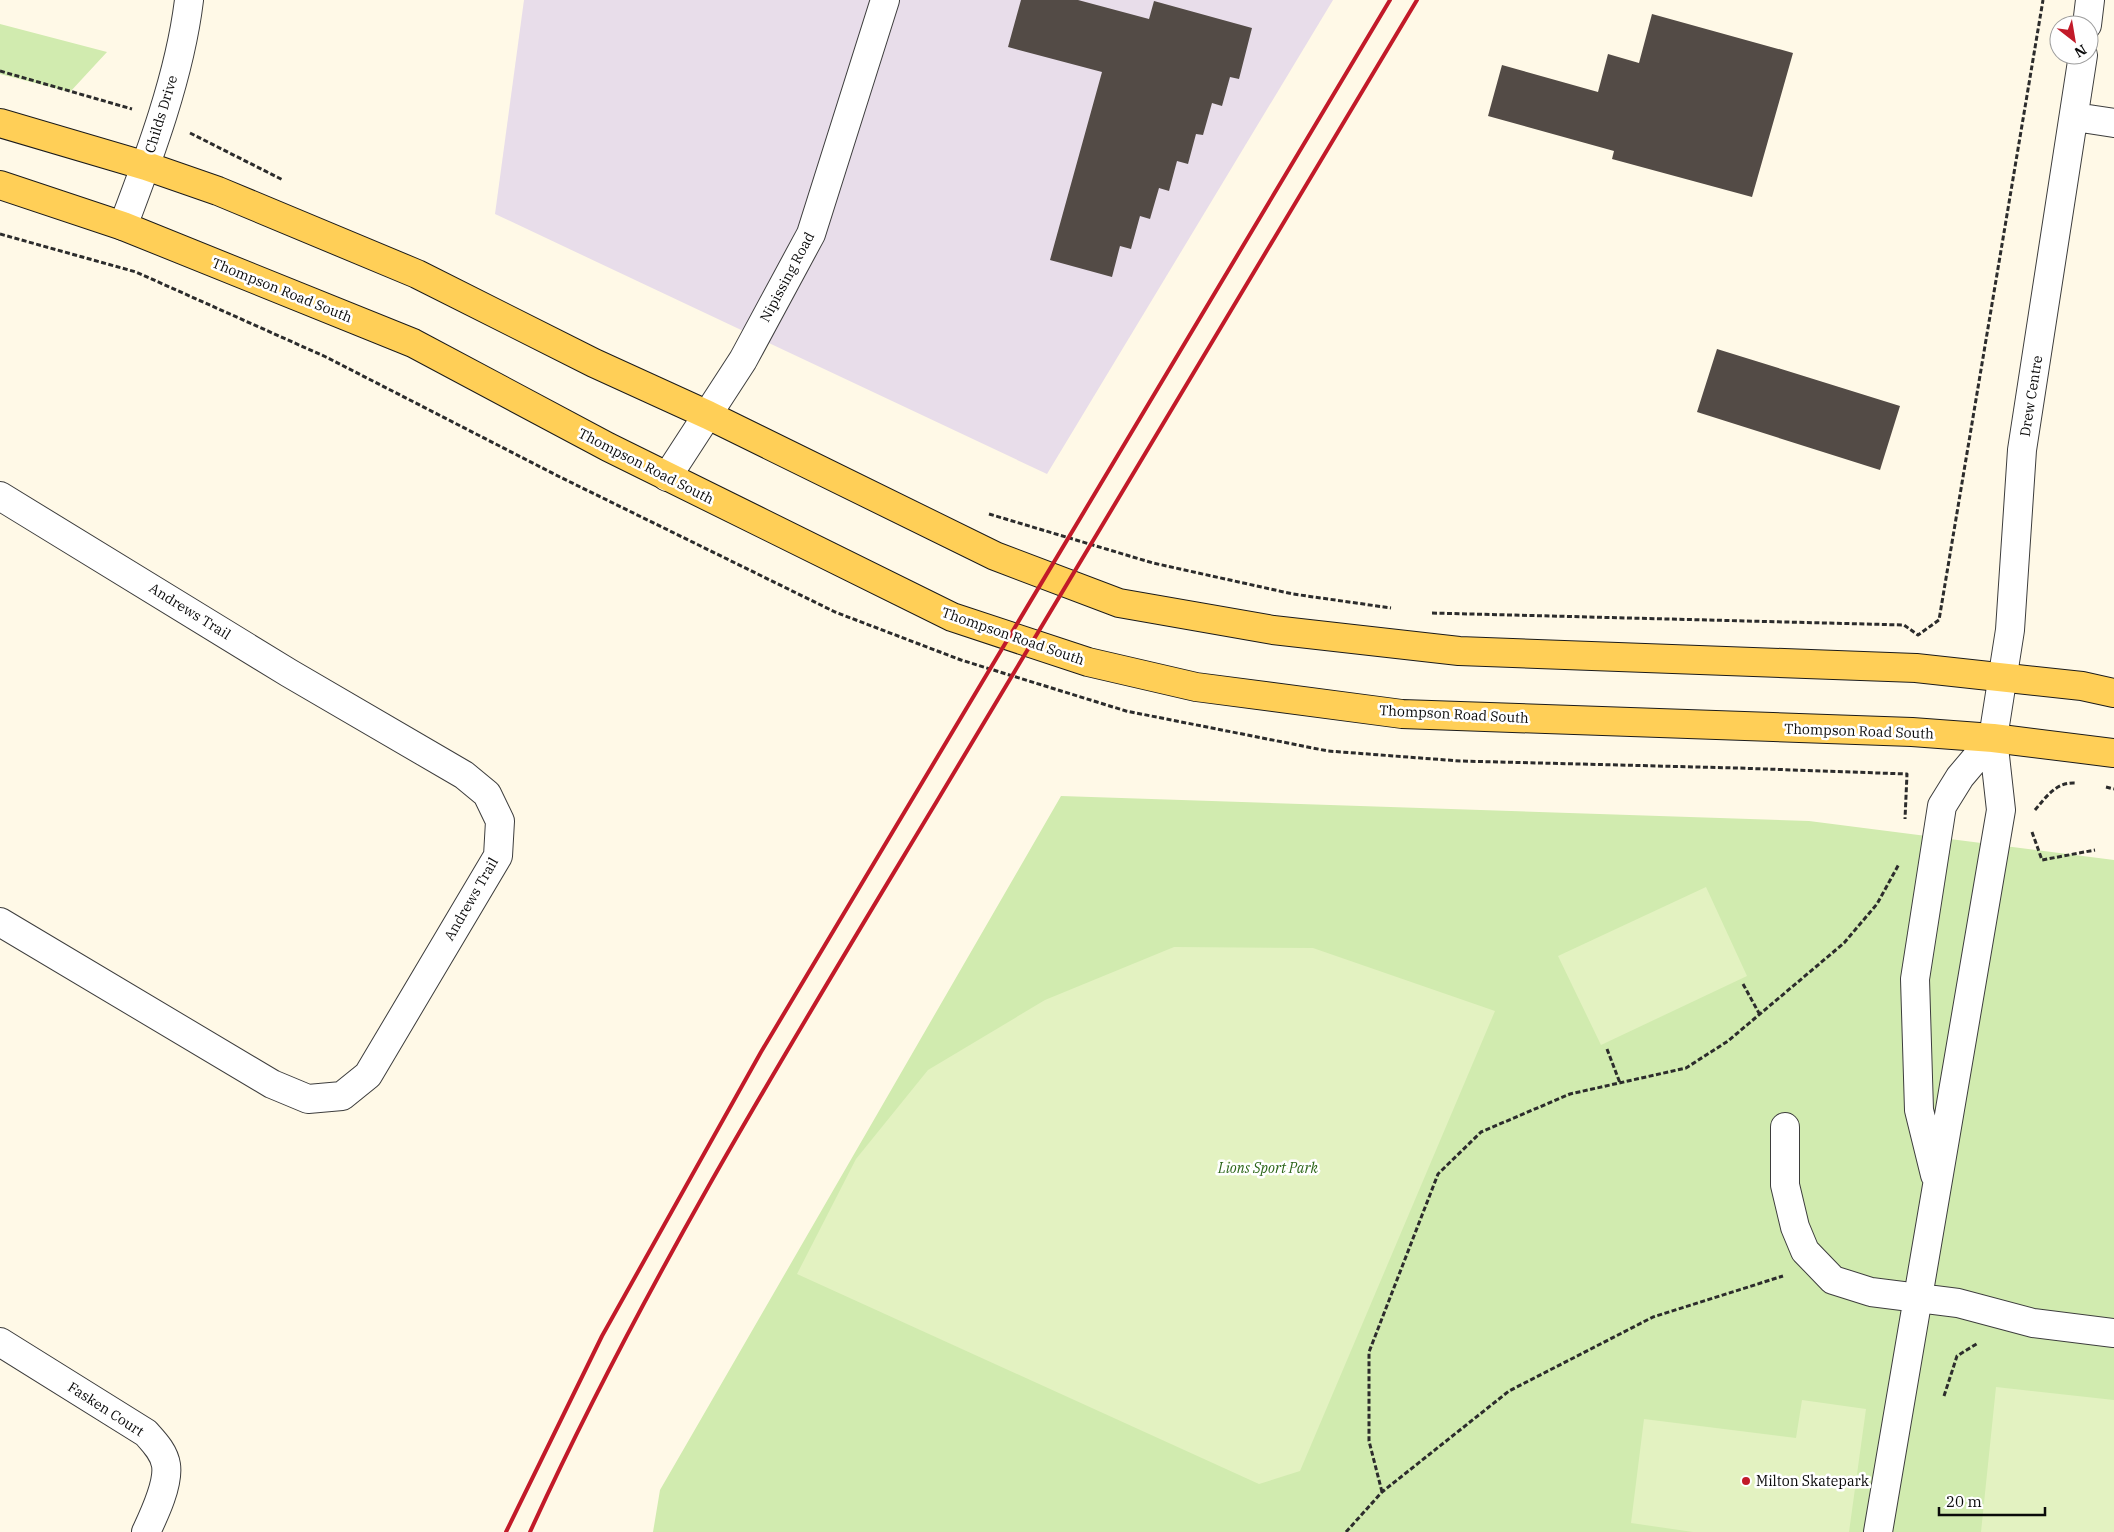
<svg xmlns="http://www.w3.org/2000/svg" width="2114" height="1532" viewBox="0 0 2114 1532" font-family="'IBM Plex Serif',serif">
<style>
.industrial{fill:#e8ddea}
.green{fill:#d1ebaf}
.pitch{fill:#e3f2c1}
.building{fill:#534b46}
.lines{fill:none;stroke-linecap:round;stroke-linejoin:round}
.minor-casing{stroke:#3d3d3d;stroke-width:30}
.major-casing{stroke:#1b1b1b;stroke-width:30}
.path{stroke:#2c2c2c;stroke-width:3;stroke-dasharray:5 2.5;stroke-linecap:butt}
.minor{stroke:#fff;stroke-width:28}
.major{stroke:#ffcf57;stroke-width:28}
.rail{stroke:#c21a29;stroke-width:4}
.poi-dot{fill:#c21a29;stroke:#fff;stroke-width:2}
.labels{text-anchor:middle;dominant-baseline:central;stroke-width:5;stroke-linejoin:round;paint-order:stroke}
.street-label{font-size:14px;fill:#0a0a0a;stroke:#fff}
.park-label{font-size:14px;font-style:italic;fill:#2b6518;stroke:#fff}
.poi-label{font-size:14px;fill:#0a0a0a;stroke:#fff;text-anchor:start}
</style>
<rect width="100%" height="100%" fill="#fff9e7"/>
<path class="industrial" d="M524,0H1333L1047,474L495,214Z"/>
<path class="green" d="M0,24L107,52L70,92L0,74Z
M1061,796L1809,821L2114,860V1532H653L660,1490Z"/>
<path class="pitch" d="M1706,887L1747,976L1601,1045L1558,956Z
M1174,947L1313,948L1495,1011L1300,1471L1259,1484L797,1274L856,1159L928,1070L1045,1000Z
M1996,1387L2114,1400V1532H1981Z
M1802,1400L1866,1409L1849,1532H1693L1631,1523L1644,1419L1796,1438Z"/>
<path class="building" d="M1021,0H1078L1149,19L1154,1L1252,28L1239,79L1230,77L1222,106L1212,103L1203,135L1196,134L1188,164L1177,161L1169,191L1159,188L1150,219L1140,216L1131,249L1120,246L1112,277L1050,260L1102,72L1008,47Z
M1652,14L1793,53L1752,197L1612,159L1614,151L1488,116L1502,65L1598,92L1608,54L1639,63Z
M1717,349L1900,406L1880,470L1697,412Z"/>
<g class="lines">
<g class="minor-casing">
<path id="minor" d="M2087,25L2090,0
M2075,117L2114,123
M123,226C150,155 180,75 189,0
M667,477L743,360L811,234L885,0
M0,496L289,673L464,775L487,794L500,821L498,856L368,1075L342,1096L308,1099L272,1084L0,922
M1785,1127V1185L1795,1227L1805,1251L1833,1280L1871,1292L1958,1303L2033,1323L2114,1333
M1935,1175L1919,1110L1915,979L1942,806L1960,777L1993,738
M0,1342L146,1433C154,1442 164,1452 166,1465C169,1484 154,1515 146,1532
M1878,1532L2001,810L1993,738L2010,630L2022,450L2083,55"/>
</g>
<g class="major-casing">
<path id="major" d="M0,123L146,166L218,191L417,274L594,363L708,415L995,556L1119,603L1273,630L1459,651L1916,668L2082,686L2114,693
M0,185L123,226L413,343L608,447L952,617L1088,662L1196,687L1402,714L1912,732L1993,738L2114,753"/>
</g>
<path class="path" d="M0,71L132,109
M190,133L283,180
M0,234L136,272L326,357L560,477L835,612L961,660L1126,711L1328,751L1460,761L1737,768L1907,774L1905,819
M989,514L1153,563L1293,594L1391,608
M1432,613L1904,625L1918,635L1939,620L2043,0
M2106,787L2114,789
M2035,810C2046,797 2056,782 2075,783
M2032,832L2042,860L2095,850
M1743,984L1760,1015
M1607,1049L1620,1083
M1944,1396L1957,1356L1978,1343
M1382,1492L1369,1441V1352L1438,1174L1481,1132L1570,1094L1686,1068L1728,1041L1844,943L1877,904L1899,864
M1346,1532L1382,1492L1509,1391L1653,1317L1783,1276"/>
<use href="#minor" class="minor"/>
<use href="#major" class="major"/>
<path class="rail" d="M506,1532L602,1336L761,1052L1390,0
M530,1532C646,1278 793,1040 937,801C1097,534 1257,267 1417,0"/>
</g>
<circle class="poi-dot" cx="1746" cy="1481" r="5"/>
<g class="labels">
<g class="street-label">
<text transform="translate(161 114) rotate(-73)">Childs Drive</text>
<text transform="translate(787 277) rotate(-62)">Nipissing Road</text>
<text transform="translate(282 290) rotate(22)">Thompson Road South</text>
<text transform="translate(2031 396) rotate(-81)">Drew Centre</text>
<text transform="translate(646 466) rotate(27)">Thompson Road South</text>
<text transform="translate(190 611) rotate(32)">Andrews Trail</text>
<text transform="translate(1013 636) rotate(19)">Thompson Road South</text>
<text transform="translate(1454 714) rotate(3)">Thompson Road South</text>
<text transform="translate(1859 731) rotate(2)">Thompson Road South</text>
<text transform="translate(471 899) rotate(-60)">Andrews Trail</text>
<text transform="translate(106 1409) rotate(33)">Fasken Court</text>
</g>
<g class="park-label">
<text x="1268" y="1168">Lions Sport Park</text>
</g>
<g class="poi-label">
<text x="1756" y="1481">Milton Skatepark</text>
</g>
</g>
<g transform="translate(2074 40) rotate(149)"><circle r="24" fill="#ffffff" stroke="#9d9d9d"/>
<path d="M0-4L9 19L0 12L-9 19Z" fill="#c21a29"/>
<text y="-8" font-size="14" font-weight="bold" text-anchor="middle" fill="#0a0a0a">N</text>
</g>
<path d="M1939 1507v8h106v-8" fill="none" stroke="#0a0a0a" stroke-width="2.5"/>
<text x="1946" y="1507" font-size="15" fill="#0a0a0a" stroke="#ffffff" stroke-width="4" paint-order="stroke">20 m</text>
</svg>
